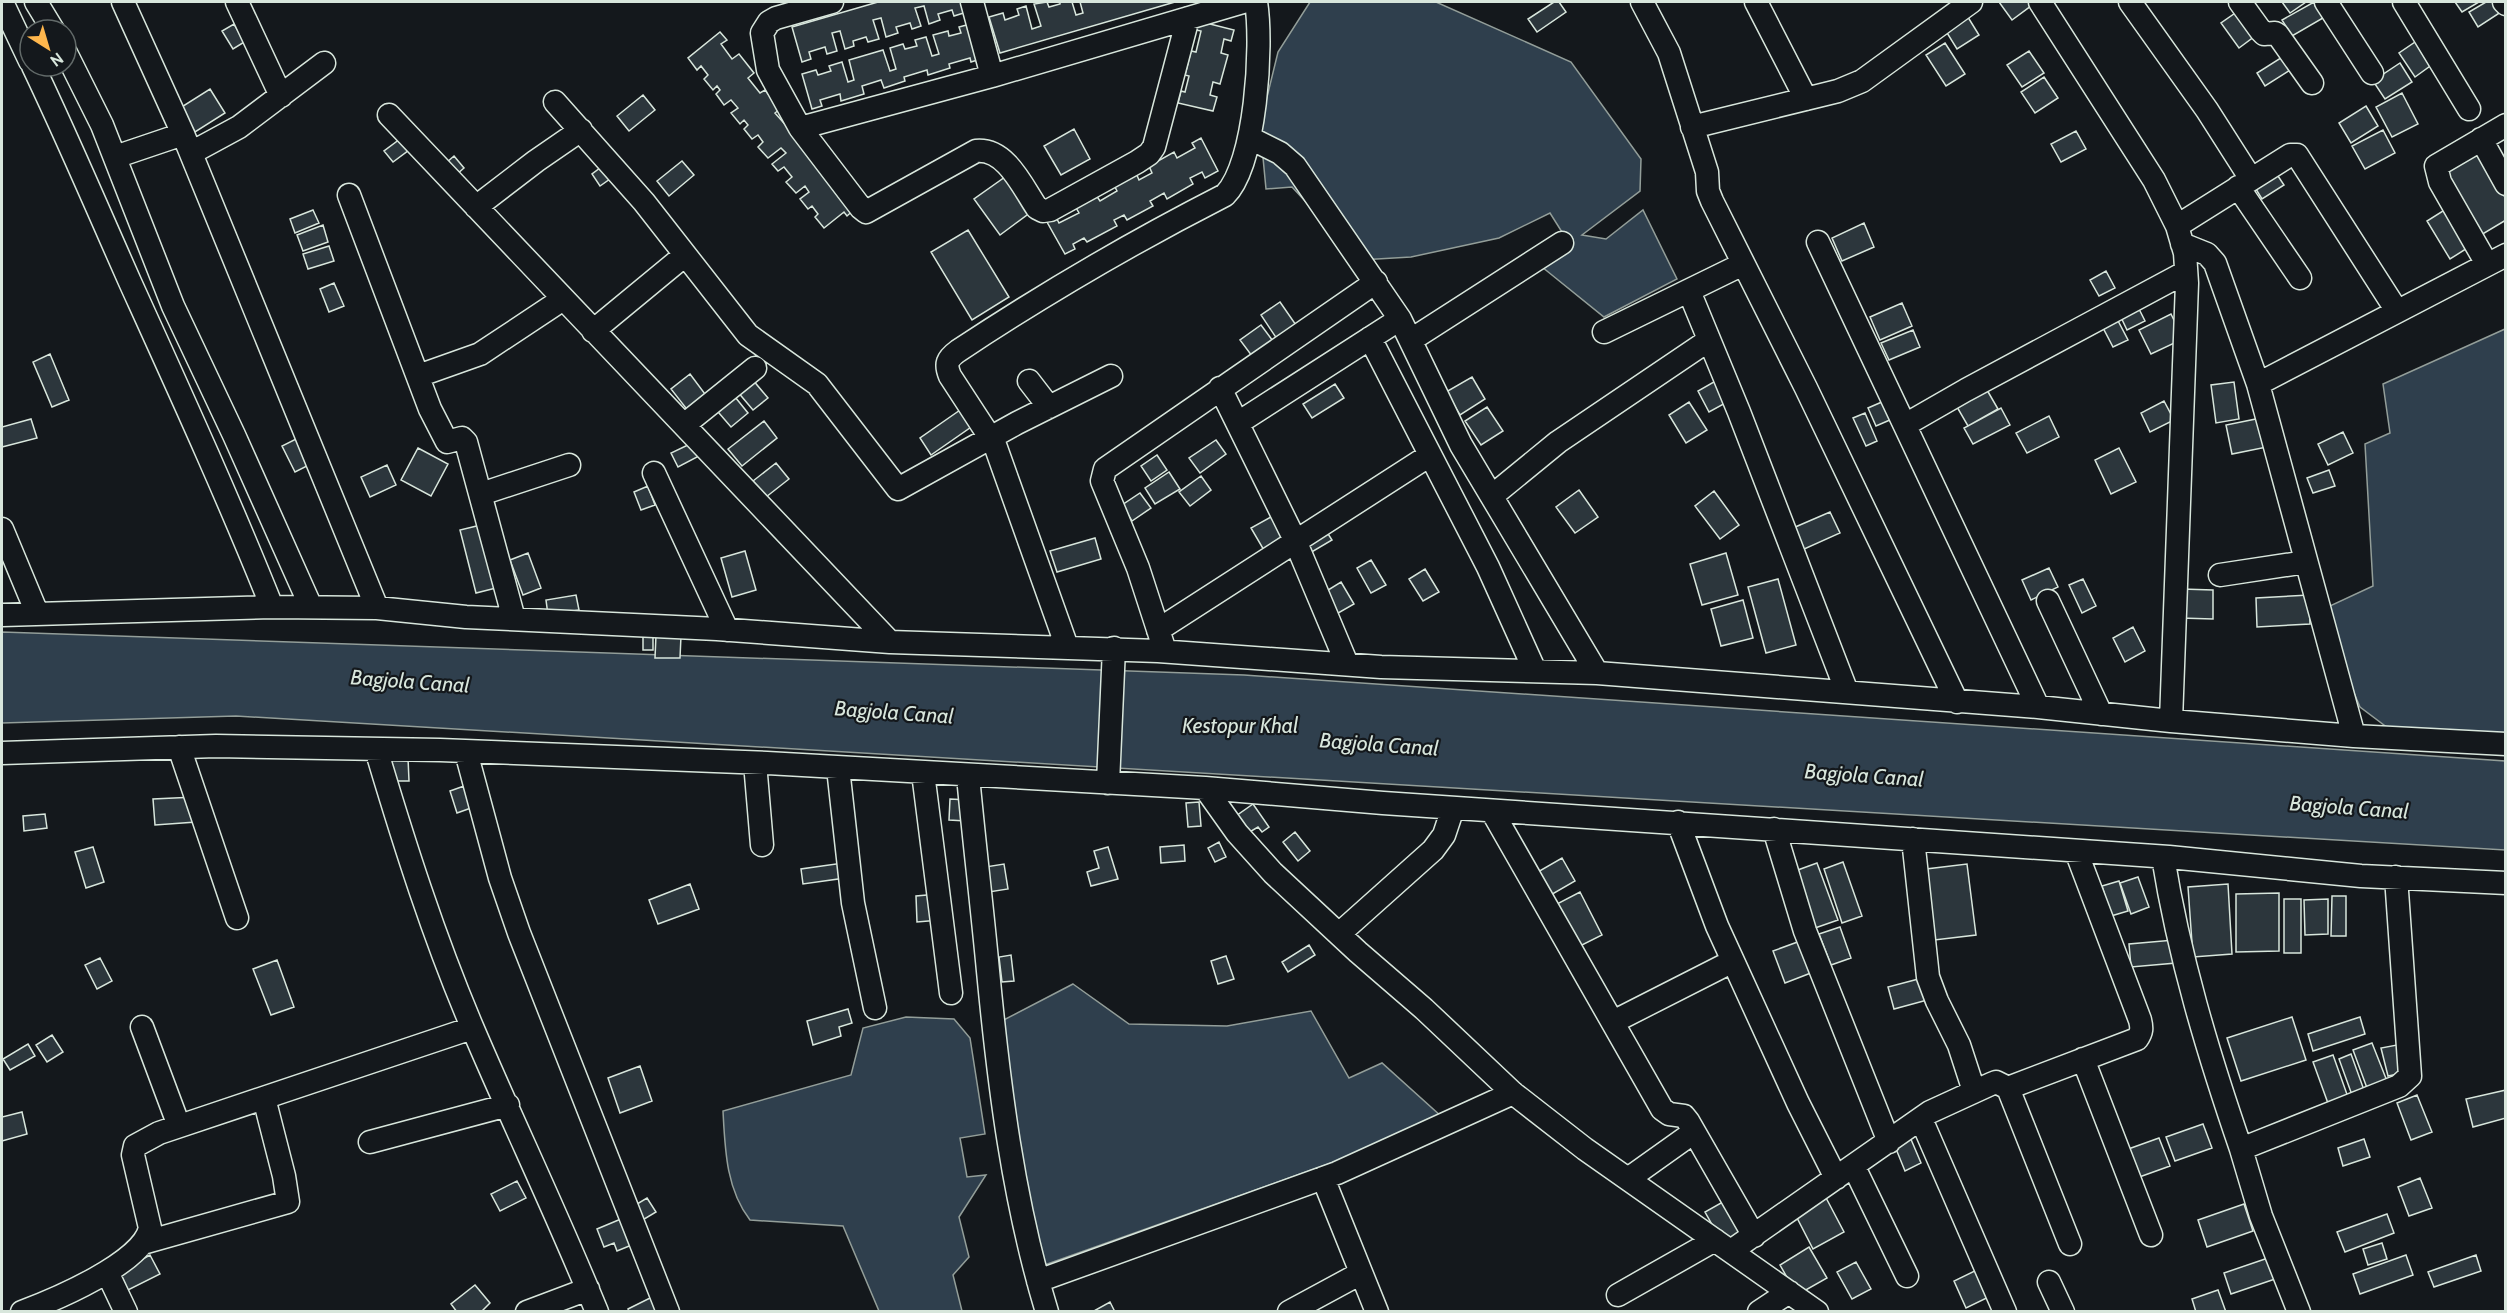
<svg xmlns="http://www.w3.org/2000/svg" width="2507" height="1313" viewBox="0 0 2507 1313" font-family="Cabin,sans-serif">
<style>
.water{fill:#2f3f4d;stroke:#939e99;stroke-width:1.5}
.building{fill:#2c363c;stroke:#d8e6dc;stroke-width:1.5}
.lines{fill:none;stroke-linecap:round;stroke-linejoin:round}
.minor-casing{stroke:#d8e6dc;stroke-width:25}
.minor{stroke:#14181c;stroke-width:22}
.labels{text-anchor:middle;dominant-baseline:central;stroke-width:4.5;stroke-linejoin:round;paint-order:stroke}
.water-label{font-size:21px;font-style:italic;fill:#d8e6dc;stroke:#14181c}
</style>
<rect width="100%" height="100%" fill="#14181c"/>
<path class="water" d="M1310,2H1436L1571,62L1641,159L1640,191L1582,235L1606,239L1643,210L1677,279L1604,317L1542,267L1567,240L1550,213L1499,238L1411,257L1360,260L1292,187L1266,189L1260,126L1278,52Z
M2505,329V737L2396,734L2360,707L2319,611L2373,586L2365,444L2390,433L2383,384Z
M2,632L1244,675L2505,761V850L236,716L2,723Z
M1073,984L1129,1024L1227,1026L1311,1011L1349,1078L1382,1063L1442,1117L1351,1156L1039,1267L996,1024Z
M906,1017L954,1019L970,1038L985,1134L960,1138L967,1177L986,1175L959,1217L969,1257L953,1275L962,1311H879L843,1226L750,1220C726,1189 725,1149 723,1111L851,1075L863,1028Z"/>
<path class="building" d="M878,2H967L970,11L954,16L952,10L938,14L940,20L929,24L924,6L915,8L921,26L912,29L910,23L896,27L898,33L886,37L881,18L873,20L879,39L868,42L866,37L853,41L854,46L845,49L840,31L832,33L837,51L827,54L825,47L809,52L811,59L802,62L792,27Z
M1047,2L1049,7L1060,4V2H1072L1076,15L1083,13L1080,2H1175L1000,53L989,17L1003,13L1005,20L1019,15L1017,9L1026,6L1032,29L1041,26L1034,4Z
M1554,2H1559L1566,12L1537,32L1528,19Z
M1999,2H2034L2035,3L2012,20Z
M2282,2H2306L2290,13Z
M2314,2L2323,18L2292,36L2282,20Z
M2455,2H2479L2462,12Z
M2486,2H2499L2504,10L2478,27L2469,12Z
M2241,9L2259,33L2239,48L2221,23Z
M1966,14L1979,35L1957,49L1944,28Z
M1198,21L1234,30L1231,41L1224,39L1221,53L1228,55L1220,84L1213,82L1210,95L1217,97L1213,111L1178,103L1181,91L1185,92L1189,76L1185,75L1191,51L1196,52L1201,31L1196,30Z
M974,23L984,58L971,62L970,58L949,64L950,68L928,75L927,70L904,77L905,81L884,88L881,80L862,86L864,94L841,101L840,94L820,100L822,106L812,109L802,74L816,70L818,75L831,71L829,66L842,62L848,82L854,80L849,60L883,50L890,71L896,69L890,48L903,44L905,49L917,46L915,40L926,37L932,56L939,54L933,35L948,31L949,36L961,33L959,27Z
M234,24L240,34L254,36L233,49L222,31Z
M720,32L727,40L721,44L732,59L739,54L754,73L748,78L760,93L765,90L780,109L775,113L858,206L847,216L844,212L824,228L815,217L818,214L812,206L808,209L800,199L809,192L805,186L796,193L786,182L792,177L784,167L778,171L772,164L786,153L781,148L768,158L758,147L763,142L758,135L752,139L744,129L748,125L744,120L740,124L731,113L738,108L731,100L724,105L716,94L720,90L717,86L713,90L704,79L708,75L701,66L697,70L688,58Z
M2421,38L2437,61L2415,77L2399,53Z
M1945,43L1965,74L1946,86L1926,55Z
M2029,51L2044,73L2022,87L2007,65Z
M2287,54L2295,67L2265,86L2257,73Z
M2400,63L2412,82L2385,99L2373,81Z
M2044,77L2058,98L2035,113L2021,92Z
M210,89L225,113L195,132L180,108Z
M2402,93L2418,124L2392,137L2376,107Z
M643,95L655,110L629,131L617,116Z
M2366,106L2378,126L2351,143L2339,123Z
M1074,129L1090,159L1061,175L1044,146Z
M2383,130L2395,153L2365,169L2352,146Z
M2076,131L2086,149L2061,162L2051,144Z
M1201,138L1218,171L1205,178L1202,172L1190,178L1193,184L1167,199L1164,193L1150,201L1153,206L1127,220L1124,215L1114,220L1117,226L1087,242L1084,238L1073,244L1075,249L1065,254L1047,222L1056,217L1059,223L1079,213L1075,206L1096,195L1100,201L1117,191L1114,185L1136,173L1139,180L1152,173L1149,166L1174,152L1177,158L1195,148L1192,143Z
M400,139L409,150L393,162L384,151Z
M2478,150L2506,199V220L2476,238L2442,172Z
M454,156L464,168L456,175L446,163Z
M682,161L694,175L669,196L657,181Z
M608,162L617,174L600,186L592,174Z
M2272,167L2284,185L2262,199L2251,181Z
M1005,177L1031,212L1000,235L974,199Z
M2446,209L2469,247L2450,259L2427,221Z
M313,210L319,223L295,233L290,219Z
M1864,223L1874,247L1842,261L1832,238Z
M323,225L328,242L303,251L297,235Z
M968,230L1009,297L972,320L931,252Z
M329,246L334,261L308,269L303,254Z
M2106,271L2115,288L2099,296L2090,280Z
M334,283L344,306L329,312L320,289Z
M1280,302L1296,325L1277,339L1261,315Z
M1902,303L1912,326L1880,340L1870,317Z
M2137,305L2145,321L2127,330L2119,313Z
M2171,314L2183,339L2151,354L2139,330Z
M2115,315L2128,340L2113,347L2100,322Z
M1261,325L1273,341L1252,356L1240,340Z
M1913,330L1920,347L1889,360L1881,343Z
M50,354L69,400L52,407L33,362Z
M690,374L708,398L689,412L671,389Z
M1472,377L1485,399L1460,415L1446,392Z
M752,379L768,398L753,410L737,391Z
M1719,379L1731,400L1709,412L1698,391Z
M2234,382L2239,419L2216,423L2211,385Z
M1335,384L1344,398L1312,418L1303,404Z
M1987,390L1998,409L1968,426L1957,407Z
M731,392L748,413L731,427L713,406Z
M1891,398L1899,416L1876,426L1868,408Z
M2164,401L2174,420L2150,432L2141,413Z
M1689,402L1707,430L1686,443L1669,415Z
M1487,407L1503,431L1481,445L1465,421Z
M963,408L974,425L931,455L920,438Z
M2001,408L2010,425L1973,444L1964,428Z
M1865,413L1877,441L1866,446L1853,418Z
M2049,416L2059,437L2027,453L2016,433Z
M2261,418L2267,447L2232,454L2226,425Z
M31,419L37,438L2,447V427Z
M764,421L777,438L742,466L728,449Z
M2343,432L2353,453L2328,465L2318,444Z
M302,436L315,462L295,472L282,446Z
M1216,440L1226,454L1200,473L1189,458Z
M692,443L699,456L678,467L671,453Z
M418,448L448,464L431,496L401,480Z
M2119,448L2136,482L2111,494L2095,460Z
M1157,455L1167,470L1151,481L1141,466Z
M776,463L789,479L766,497L753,481Z
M387,465L396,485L370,497L361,477Z
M2329,470L2335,486L2313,493L2307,478Z
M1169,472L1180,489L1155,504L1145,488Z
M1201,476L1211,490L1190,506L1179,492Z
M648,486L655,505L641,510L634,492Z
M1579,490L1598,517L1575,533L1556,507Z
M1714,491L1739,525L1720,539L1695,506Z
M1140,493L1151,508L1132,521L1122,505Z
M1830,512L1840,533L1802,550L1793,528Z
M1278,513L1292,537L1265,552L1251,528Z
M485,524L500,587L476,593L460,530Z
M1323,526L1332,540L1310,553L1301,539Z
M1095,538L1101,559L1057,572L1050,551Z
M745,551L756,590L732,597L721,558Z
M528,553L541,588L523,595L510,560Z
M1726,553L1738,595L1702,605L1690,564Z
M1371,560L1386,585L1371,593L1357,568Z
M2049,568L2058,587L2031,600L2022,580Z
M1425,569L1439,592L1423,601L1409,579Z
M1778,579L1796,645L1766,653L1748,587Z
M2083,579L2096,606L2082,613L2069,585Z
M1341,582L1354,604L1333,616L1320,595Z
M2181,589L2213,590V619L2180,618Z
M576,595L579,610L548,615L546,600Z
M2309,595L2310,624L2257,627L2256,598Z
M1743,600L1753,638L1721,646L1711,609Z
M2133,627L2145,651L2125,662L2113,638Z
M643,634H653V650H643Z
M656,635L681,636L680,658H655Z
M392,758H408L409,781H392Z
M464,786L471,808L457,813L450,791Z
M195,797L196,822L155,825L153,799Z
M950,799L968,800L966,821L949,820Z
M1199,802L1201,826L1188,827L1186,803Z
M1253,804L1269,827L1262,832L1258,827L1248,833L1236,816Z
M45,814L47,828L24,831L23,816Z
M1295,832L1310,851L1298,861L1283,842Z
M1219,842L1226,857L1215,862L1208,848Z
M1184,845L1185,861L1161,863L1160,847Z
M93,847L104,882L86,888L75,852Z
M1108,847L1118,879L1091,886L1087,872L1099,868L1094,851Z
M1562,858L1575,881L1549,896L1536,873Z
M1843,862L1862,916L1842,923L1824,869Z
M843,863L845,878L803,884L801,869Z
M1817,863L1838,920L1815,928L1795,871Z
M1004,864L1008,889L989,892L985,867Z
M1967,864L1976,935L1926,941L1918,870Z
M2138,877L2149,907L2131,914L2120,883Z
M2119,881L2128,911L2111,916L2102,886Z
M690,884L699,909L658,924L649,900Z
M2228,884L2232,954L2193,957L2188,887Z
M1580,892L1602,935L1576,948L1555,905Z
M2279,893V951L2236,952V894Z
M938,894L940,920L917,922L916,896Z
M2332,896H2346V936H2331Z
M2284,899H2301V953H2284Z
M2328,899V934L2305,935L2304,900Z
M1840,927L1851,958L1831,965L1819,934Z
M1803,940L1816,971L1785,983L1773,951Z
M2174,940L2176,963L2131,967L2129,944Z
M1309,945L1315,955L1288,972L1282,962Z
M1011,955L1014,981L1002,982L999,957Z
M1226,956L1234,979L1218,984L1211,961Z
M100,958L112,981L97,989L85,965Z
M277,960L294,1007L271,1015L253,969Z
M1926,977L1931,999L1894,1009L1888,987Z
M848,1009L852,1023L839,1027L841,1036L813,1045L807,1021Z
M2292,1017L2306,1060L2241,1081L2227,1038Z
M2360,1017L2365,1034L2313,1051L2308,1034Z
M52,1035L63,1052L47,1062L36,1045Z
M2372,1043L2387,1081L2367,1088L2353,1050Z
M28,1044L35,1056L10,1070L3,1059Z
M2402,1044L2408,1072L2388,1076L2381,1048Z
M2351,1054L2364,1090L2352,1095L2339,1059Z
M2333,1055L2349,1100L2329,1106L2313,1062Z
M640,1066L652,1101L620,1113L608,1078Z
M2506,1090V1118L2473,1127L2466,1099Z
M2417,1095L2432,1132L2411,1140L2397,1103Z
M22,1112L27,1134L2,1141V1117Z
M2203,1124L2212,1148L2175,1161L2166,1137Z
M1910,1137L1921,1163L1905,1171L1894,1144Z
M2159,1138L2170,1166L2131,1180L2120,1152Z
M2364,1139L2370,1157L2343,1166L2338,1148Z
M2420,1178L2432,1208L2409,1216L2398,1187Z
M517,1181L526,1198L500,1211L491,1194Z
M1824,1194L1844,1232L1813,1249L1793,1210Z
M647,1198L656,1212L641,1221L632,1207Z
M1728,1199L1746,1231L1723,1244L1705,1212Z
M2244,1204L2253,1231L2207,1247L2198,1220Z
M2387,1214L2394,1233L2345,1252L2337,1232Z
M628,1216L639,1242L617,1251L614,1243L604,1247L597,1229Z
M2382,1243L2387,1259L2368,1265L2363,1249Z
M1809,1247L1827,1278L1797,1295L1780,1265Z
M150,1255L160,1274L126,1291L117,1273Z
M2406,1255L2413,1275L2360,1294L2353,1274Z
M2476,1255L2481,1271L2434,1287L2428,1272Z
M2268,1258L2275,1279L2231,1294L2224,1273Z
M1856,1262L1871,1289L1852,1299L1837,1272Z
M1983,1267L1995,1294L1966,1308L1954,1281Z
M475,1285L490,1303L481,1312H457L451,1304Z
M2218,1290L2226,1312H2196L2192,1299Z
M658,1294L656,1312H629L628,1309Z
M1110,1302L1115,1312H1092Z"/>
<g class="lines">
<g class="minor-casing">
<path id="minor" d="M2,2L30,61
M36,2L53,30
M123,2L183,134L377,608
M237,2L281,96
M832,2L776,18L769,22L762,33L768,70L800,128L992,76L1243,2
M972,2L992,76
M1642,2L1669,53L1707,172L1708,191L1712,201L1806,388L1957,702
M1756,2L1806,99
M2040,2L2154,180L2177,226L2185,253L2187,283L2171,721
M2130,2L2207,110L2251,179
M2240,2L2261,31L2264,34L2275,33L2278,35L2312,83
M2326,2L2372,73
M2404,2L2469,109
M2504,2L2506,4
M66,53L102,125L173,306L234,435L311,607
M33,66C67,137 98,210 130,282C179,390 228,497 272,607
M555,102L644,202L748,335L817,384L898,489L1017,423L1111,376
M389,115L890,642
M1692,127L1838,91L1862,81L1971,2
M800,128L861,208L866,212L976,151C1006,148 1022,186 1037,208L1043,211L1050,210L1137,162L1149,154L1154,147L1188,18
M1250,138L1280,153L1295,166L1400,319L1461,445L1597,673
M2481,139L2506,184
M191,153L239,127L324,63
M115,157L183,134
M2238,187L2300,278
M349,195L430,409L447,442L462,438L466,442L514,619
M476,207L536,161L581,130
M2177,226L2290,155H2297L2397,311
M1818,242L2038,707
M2182,244L2207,254L2215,263L2258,384L2354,736
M2487,264L2440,182L2436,166L2506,125
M1689,291L1739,412L1847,692
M593,331L685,255
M1604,332L1743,264
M1370,338L1488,567L1535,671
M1411,340L1562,243
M418,376L480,354L563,299
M1029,381L1049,407
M2258,384L2506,255
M1220,388L1294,538L1347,664
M1238,423L1400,319
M684,425L755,368
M1905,425L1966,390L2186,272
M654,473L727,630
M481,494L569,465
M1492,496L1558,442L1709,340
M2,529L37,613
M2220,575L2306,562
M2048,601L2101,714
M2,615L272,607L377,608L466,617L717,629L890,642L1158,651L1381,667L1597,673L2038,707L2171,721L2354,736L2506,744
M1158,630L1430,455
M1067,647L995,445L950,376C945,364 947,359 958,351C1044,294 1133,242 1225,195C1256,164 1263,45 1256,2
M1165,651L1138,568L1102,481L1105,469L1376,282
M179,747L237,918
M376,749C404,843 434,938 473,1029C513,1123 558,1216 597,1312
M466,752L500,878L519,933L668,1312
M2,753L216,746L440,750L767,763L1205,788L1383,803L2169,857L2361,876L2506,883
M755,763L762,845
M838,768L853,903L875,1008
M923,773L951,993
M968,776C974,841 982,906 988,971C999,1086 1013,1200 1047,1312
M1108,783L1114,648
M1205,788L1237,833L1273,873L1358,952L1424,1009L1513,1093L1585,1149L1817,1312
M1492,811L1662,1109L1669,1114L1684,1116L1688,1121L1754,1236
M1678,822L1717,926L1798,1103L1836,1178
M1774,829L1805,931L1889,1142
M1913,839L1928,977L1937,1001L1959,1045L1974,1091
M2163,857C2179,957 2208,1053 2241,1149
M1339,934L1433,850L1444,835L1453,808
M1613,1022L1733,961
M142,1027L179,1126
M2083,1059L2151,1235
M2008,1088L2070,1244
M1921,1119L2005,1312
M370,1142L508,1105
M1854,1167L1907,1276
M1323,1178L1377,1312
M1628,1179L1694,1132
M143,1243L288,1202L284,1176L264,1098
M1731,1251L1930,1112L1991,1084L1996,1082L2008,1088L2137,1039C2142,1032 2142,1028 2140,1020L2076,851
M107,1272L126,1312
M1038,1281L1337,1173L1513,1093
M2049,1282L2063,1312
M1618,1295L1715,1240
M22,1312C54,1300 143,1263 150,1228L133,1155L135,1146L159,1133L472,1028
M527,1312L588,1289
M1289,1312L1361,1273
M1759,1312L1789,1292
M2299,1312L2261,1216L2241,1149L2399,1086L2410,1076L2396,877"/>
</g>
<use href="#minor" class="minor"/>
</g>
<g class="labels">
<g class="water-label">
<text transform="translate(410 681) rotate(4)">Bagjola Canal</text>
<text transform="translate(894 712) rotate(4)">Bagjola Canal</text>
<text x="1240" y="725">Kestopur Khal</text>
<text transform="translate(1379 744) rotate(4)">Bagjola Canal</text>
<text transform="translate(1864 775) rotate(4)">Bagjola Canal</text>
<text transform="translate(2349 807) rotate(4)">Bagjola Canal</text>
</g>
</g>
<rect width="2507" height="1313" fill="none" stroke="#d8e6dc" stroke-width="6"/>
<g transform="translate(48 48) rotate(143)"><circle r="28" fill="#14181c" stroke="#626a69" stroke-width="1.5"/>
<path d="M0-4.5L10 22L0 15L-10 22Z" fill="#ffb74d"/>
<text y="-9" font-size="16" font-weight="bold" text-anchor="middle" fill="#d8e6dc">N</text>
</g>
</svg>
